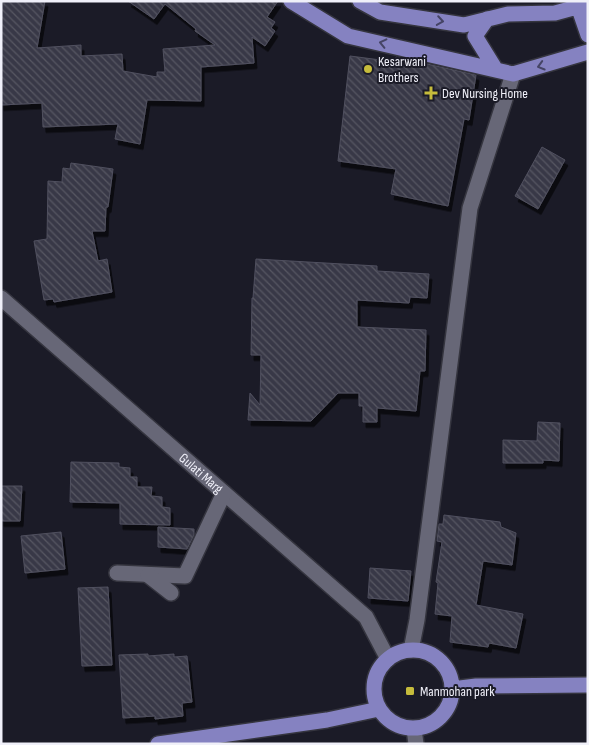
<svg xmlns="http://www.w3.org/2000/svg" width="589" height="745" viewBox="0 0 589 745" font-family="'Sofia Sans Condensed',sans-serif">
<style>
.building{fill:url(#building-back-hatch);stroke:#50505f;filter:url(#shadow)}
.lines{fill:none;stroke-linecap:round;stroke-linejoin:round}
.minor-casing{stroke:#35353f;stroke-width:18}
.major-casing{stroke:#35353f;stroke-width:18}
.minor{stroke:#676777;stroke-width:15}
.major{stroke:#8582c1;stroke-width:15}
.oneway{stroke:#454465}
.poi-dot{fill:#c6bc3c;stroke:#1b1b27;stroke-width:2}
.labels{text-anchor:middle;dominant-baseline:central;stroke-width:4;stroke-linejoin:round;paint-order:stroke}
.poi-label{font-size:14px;fill:#f0f0f9;stroke:#1b1b27;text-anchor:start}
.street-label{font-size:14px;fill:#f0f0f9;stroke:#1b1b27}
</style>
<defs>
<pattern id="building-back-hatch" width="6" height="6" patternUnits="userSpaceOnUse" patternTransform="scale(1.25)"><rect width="6" height="6" fill="#393947"/><path d="M-1 5l2 2M0 0l6 6M5-1l2 2" fill="none" stroke="#565662"/></pattern>
<filter id="shadow"><feDropShadow dx="3" dy="5.5" stdDeviation="0" flood-color="#0009"/></filter>
</defs>
<rect width="100%" height="100%" fill="#1b1b27"/>
<path class="building" d="M1,1H45L37,48L81,45V56L122,54L123,71L157,77V72H165L163,49L215,45L195,31L196,29L165,4L154,19L128,1H278L267,17L275,22L271,28L275,31L265,46L252,37L254,63L201,67V101L147,100L140,144L115,139L118,124L43,127L42,103L1,105Z
M350,56L396,62V57L476,75L469,120L464,119L448,206L391,194L396,169L338,161Z
M542,147L565,160L538,209L515,196Z
M71,163L113,169L108,207H106L105,231H92L98,261L107,259L112,292L54,302L53,299L44,300L34,241L47,239L48,181L62,182L63,168L70,169Z
M256,259L377,266V271L429,274L427,298L410,297L409,303L357,300V327L426,330L425,371H420L416,411L377,408V422H363V406H359V393H338L311,421L248,420L250,393L260,405L261,355H251L252,298H253Z
M538,422L560,423L559,461L543,460V463H503V440L537,441Z
M71,462L119,463V467L130,468V477H137V487H152L151,496L162,497V507L170,508V525L120,524V503L70,502Z
M1,486H22L20,521H1Z
M444,515L500,522L501,527L516,533L512,565L483,561L476,605L523,614L516,648L489,643L488,647L450,642L452,616L435,614L438,583L436,582L442,542L437,541L439,524H443Z
M158,527L194,529V535L187,549L158,547Z
M61,532L65,569L25,573L21,536Z
M370,568L411,571L408,601L368,598Z
M108,587L112,665L82,666L78,588Z
M148,654V656L174,654V657L187,656L192,702L182,703L183,716L155,719V716L123,718L119,655Z"/>
<g class="lines">
<g class="minor-casing">
<g id="minor">
<path id="s1" d="M1,298L366,617L388,659"/>
<path d="M117,573L185,576L224,493"/>
<path d="M148,575L171,593"/>
<path d="M411,650L417,620L470,208L513,74"/>
<path d="M414,729L416,744"/>
</g>
</g>
<g class="major-casing">
<path id="major" d="M291,1L348,36L513,74L588,52
M360,1L380,12L464,25L508,14L555,13L588,4
M578,6L588,35
M487,19L475,36L496,70
M374 689a39 39 0 1 1 78 0a39 39 0 1 1-78 0Z
M452,689L476,686L588,685
M158,744L327,720L379,709"/>
</g>
<use href="#minor" class="minor"/>
<use href="#major" class="major"/>
</g>
<defs><path id="oneway-chevron" d="M-2-3.5L2.5 0L-2 3.5" fill="none" stroke-width="1.6" stroke-linecap="round" stroke-linejoin="round" transform="scale(1.25)"/></defs>
<g class="oneway">
<use href="#oneway-chevron" transform="translate(440 21) rotate(9)"/>
<use href="#oneway-chevron" transform="translate(383 43) rotate(-167)"/>
<use href="#oneway-chevron" transform="translate(541 66) rotate(164)"/>
</g>
<g class="poi-dot">
<circle cx="368" cy="69" r="5"/>
<path d="M428.5 85.5h5v5h5v5h-5v5h-5v-5h-5v-5h5z"/>
<rect x="405" y="686" width="10" height="10" rx="2.5"/>
</g>
<g class="labels">
<g class="poi-label">
<text x="378" y="61">Kesarwani<tspan x="378" dy="16">Brothers</tspan></text>
<text x="442" y="93">Dev Nursing Home</text>
<text x="420" y="691">Manmohan park</text>
</g>
<g class="street-label">
<text stroke="none"><textPath href="#s1" startOffset="266">Gulati Marg</textPath></text>
</g>
</g>
<rect width="589" height="745" fill="none" stroke="#f0f0f9" stroke-width="5"/>
</svg>
